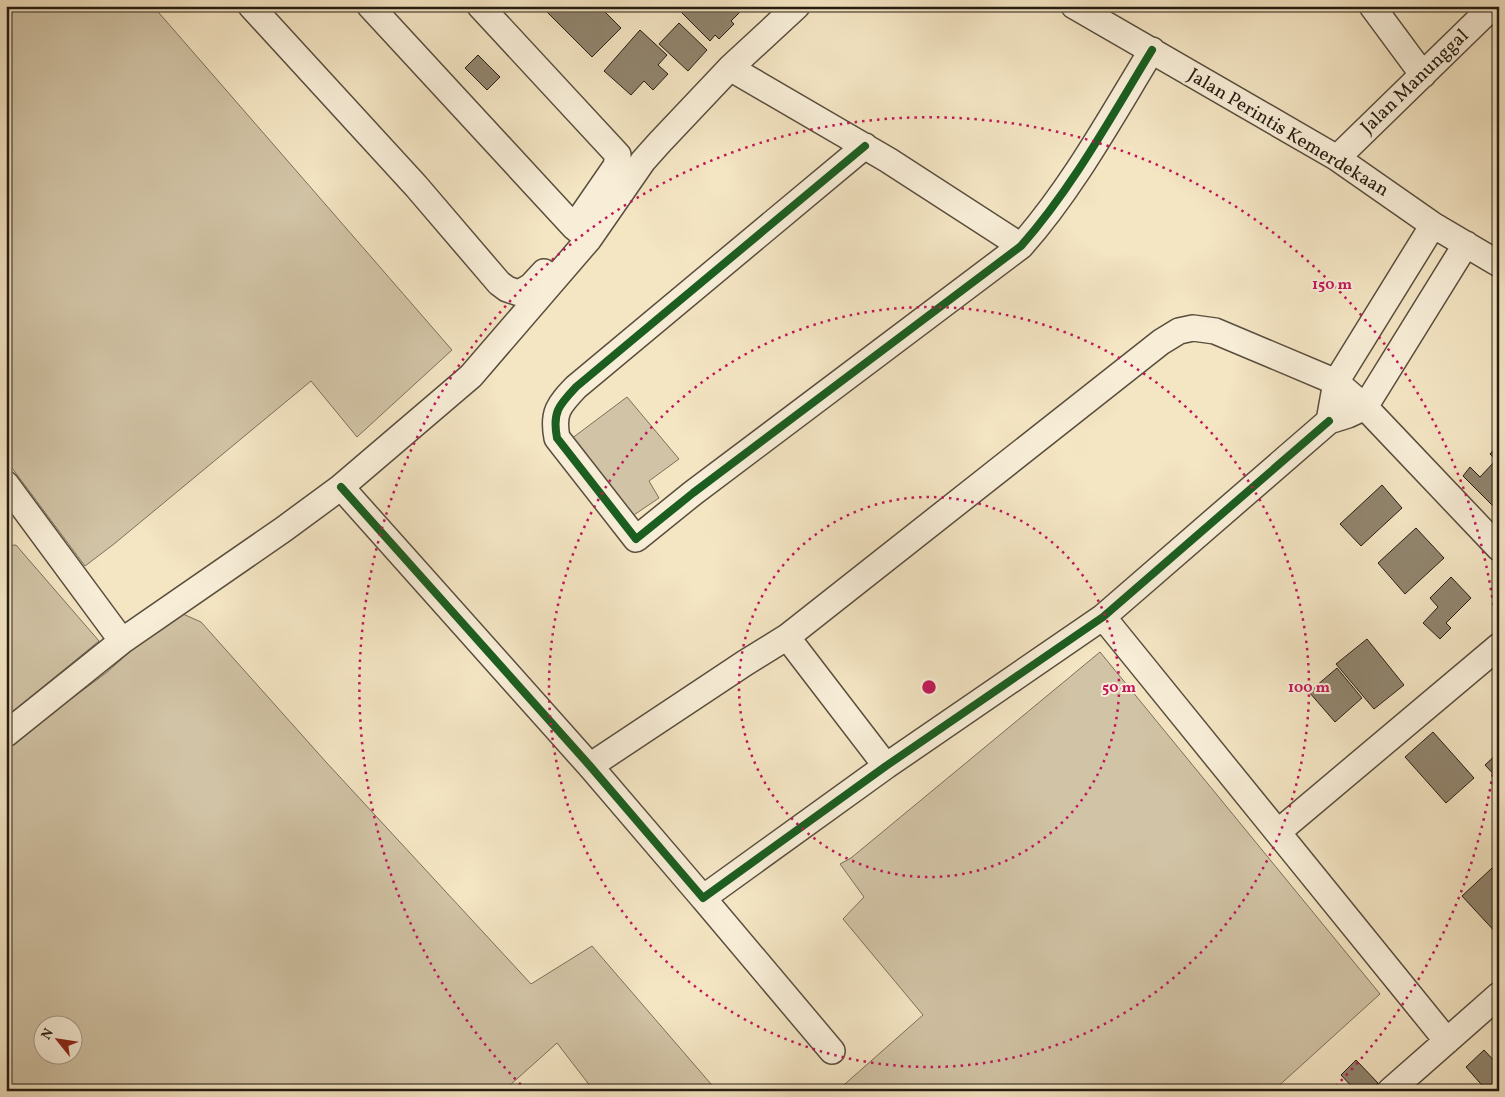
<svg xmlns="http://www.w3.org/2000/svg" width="1505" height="1097" viewBox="0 0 1505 1097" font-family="Vollkorn,serif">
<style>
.green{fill:#d1c3a5;stroke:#7b705b;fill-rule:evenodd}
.building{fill:#91856e;stroke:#251c11}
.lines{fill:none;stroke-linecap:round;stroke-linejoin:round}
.minor-casing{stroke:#594e3e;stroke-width:28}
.minor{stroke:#f8eed8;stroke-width:25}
.cycleway-casing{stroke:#f8eed8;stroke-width:11}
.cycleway{stroke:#1b5e20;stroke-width:8}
.ring{fill:none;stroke:#c2185b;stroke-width:2.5;stroke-dasharray:2.5 5}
.labels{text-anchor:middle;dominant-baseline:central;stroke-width:4;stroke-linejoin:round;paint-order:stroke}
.street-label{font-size:19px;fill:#251c11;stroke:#f8eed8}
.centre{fill:#c2185b;stroke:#f8eed8;stroke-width:2.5}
.ring-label{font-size:15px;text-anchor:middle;font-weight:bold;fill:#c2185b;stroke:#f8eed8;stroke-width:4;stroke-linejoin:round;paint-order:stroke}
</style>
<rect width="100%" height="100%" fill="#f4e5c3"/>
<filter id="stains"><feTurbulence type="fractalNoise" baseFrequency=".004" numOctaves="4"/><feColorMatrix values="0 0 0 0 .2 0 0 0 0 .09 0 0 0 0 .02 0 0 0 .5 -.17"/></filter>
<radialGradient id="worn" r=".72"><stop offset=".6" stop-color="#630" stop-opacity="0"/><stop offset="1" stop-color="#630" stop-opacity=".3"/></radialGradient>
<path class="green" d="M6,6H153L452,350L357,437L311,381L114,544L85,566L6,460Z
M627,397L679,459L649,481L659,498L628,519L571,439Z
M16,545L99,641L6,717V546Z
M183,614L201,622L326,762L531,984L592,946L717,1091H594L557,1043L509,1086L512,1091H6V747L106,673L160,625ZM42,1024H72V1054H42Z
M1100,652L1380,994L1273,1091H837L923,1015L843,919L864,897L840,864L851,858Z"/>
<path class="building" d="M541,6H599L621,28L592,57Z
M675,6H709L712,9L714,6H734L740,12L731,21L734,24L719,39L715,35L710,41Z
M679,23L707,50L688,71L659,44Z
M640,30L667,55L658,65L668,74L653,90L644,81L631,95L604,71Z
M478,55L500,77L487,90L465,68Z
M1497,446L1499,448V501L1493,506L1463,476L1470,467L1480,477L1496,460L1490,454Z
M1382,485L1402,508L1361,546L1340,524Z
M1416,528L1444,558L1405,594L1378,563Z
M1451,577L1471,598L1446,623L1451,628L1440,639L1423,623L1438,607L1430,598Z
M1367,639L1404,685L1374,709L1336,664Z
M1337,668L1362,698L1335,722L1309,692Z
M1433,732L1474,778L1446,803L1405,757Z
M1499,752V780L1485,765Z
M1492,868L1499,875V936L1462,896Z
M1484,1050L1499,1066V1091H1487L1466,1067Z
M1356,1060L1378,1083L1370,1091H1356L1341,1075Z"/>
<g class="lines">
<g class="minor-casing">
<path id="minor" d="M251,6L416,186L499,283L507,289L519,293L531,286L544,272
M370,6L574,227
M480,6L618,155L616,166L574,227L589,239
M1074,6L1337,158L1433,225L1499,264
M1372,6L1423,75
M730,68L888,160L1021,246
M865,146L576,387C559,405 552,412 557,438L636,539L693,493L1021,246C1073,187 1111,117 1152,50
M1337,158L1493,6
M1433,225L1336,382L1329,421L1348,415L1365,407L1466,244
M6,484L122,641L6,734
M341,487L590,766L703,898L886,766L1103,617L1329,421
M1103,617L1447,1041
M787,637L886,766
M122,641L284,529L341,487L471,376L589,239L643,161L660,142L730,68L797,6
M590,766L745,663L787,637L1161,342L1179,331L1193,328L1215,331L1336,382L1365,407L1499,548
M1278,832L1499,646
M703,898L832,1051
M1390,1091L1499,995"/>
</g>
<use href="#minor" class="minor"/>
<g class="cycleway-casing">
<path id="cycleway" d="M865,146L576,387C559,405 552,412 557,438L636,539L693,493L1021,246C1073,187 1111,117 1152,50
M341,487L590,766L703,898L886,766L1103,617L1329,421"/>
</g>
<use href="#cycleway" class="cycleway"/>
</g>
<g class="ring">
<circle cx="929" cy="687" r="190"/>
<circle cx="929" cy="687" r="380"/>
<path d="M1499 707A570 570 0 0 1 1332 1090M526 1090A570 570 0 1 1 1499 667"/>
</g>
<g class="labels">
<g class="street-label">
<text transform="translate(1415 82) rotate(-44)">Jalan Manunggal</text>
<text transform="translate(1288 133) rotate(31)">Jalan Perintis Kemerdekaan</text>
</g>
</g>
<circle cx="929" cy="687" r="8" class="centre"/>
<g class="ring-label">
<text x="1332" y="289">150 m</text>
<text x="1119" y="692">50 m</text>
<text x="1309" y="692">100 m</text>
</g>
<rect width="1505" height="1097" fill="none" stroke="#f4e5c3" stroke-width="25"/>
<rect x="8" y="8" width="1490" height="1082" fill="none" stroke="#251c11" stroke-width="2.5"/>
<rect x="12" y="12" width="1480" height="1072" fill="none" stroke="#251c11"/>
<g transform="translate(58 1040) rotate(300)"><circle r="24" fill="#f8eed8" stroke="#a49a88"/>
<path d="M0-4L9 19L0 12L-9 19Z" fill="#8f2418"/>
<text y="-8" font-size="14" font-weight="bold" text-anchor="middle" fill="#251c11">N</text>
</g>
<rect width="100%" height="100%" filter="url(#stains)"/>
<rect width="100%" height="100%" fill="url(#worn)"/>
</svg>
